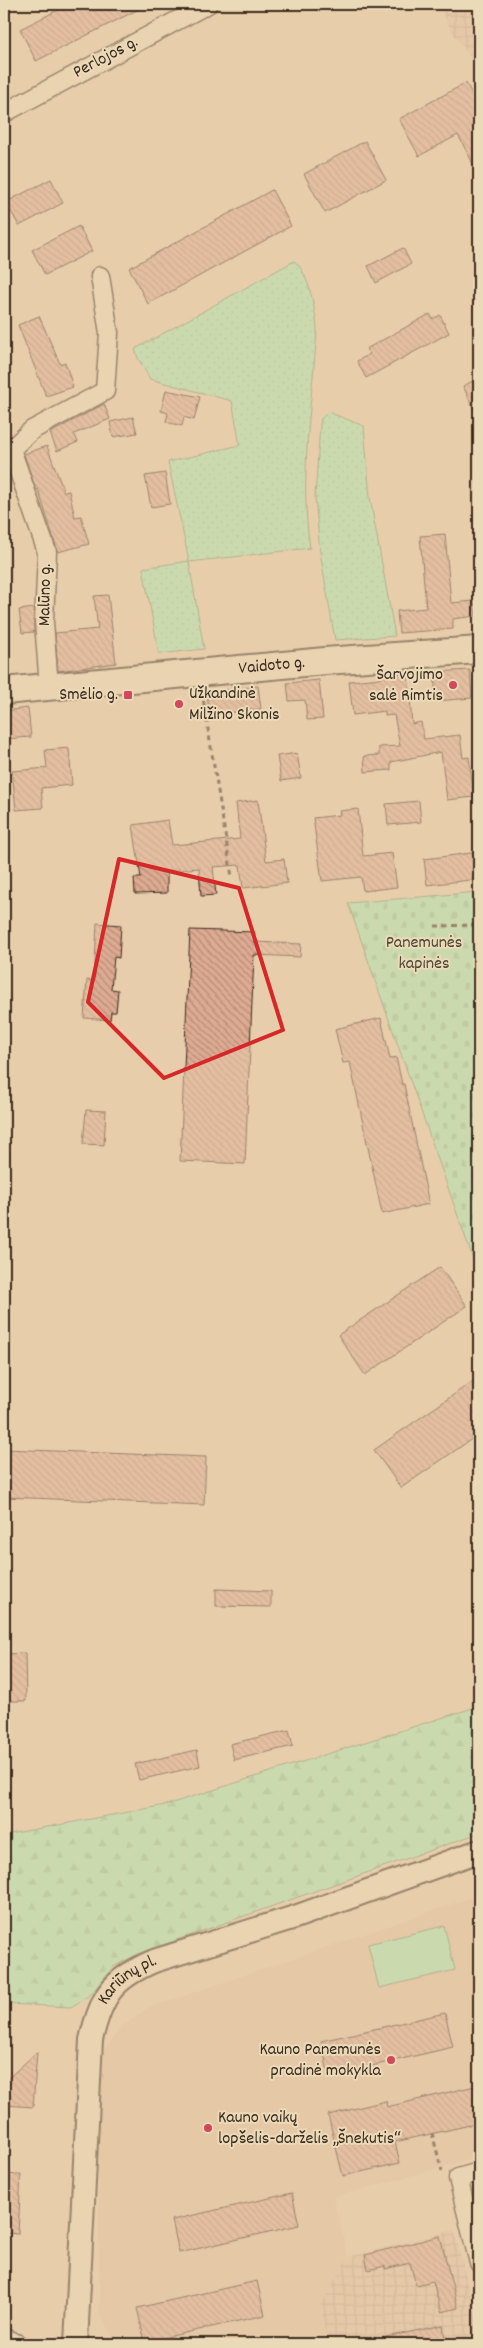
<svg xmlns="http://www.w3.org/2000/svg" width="483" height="2348" viewBox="0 0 483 2348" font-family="Dekko,sans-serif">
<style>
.built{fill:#e2c0a1}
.industrial{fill:url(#industrial-grid)}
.grass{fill:url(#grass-dots);stroke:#728a68}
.forest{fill:url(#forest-firs);stroke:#728a68}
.cemetery{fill:url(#cemetery-stones);stroke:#728a68}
.pitch{fill:#a9e9b2;stroke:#728a68}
.building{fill:url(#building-back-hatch);stroke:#3b2a1e}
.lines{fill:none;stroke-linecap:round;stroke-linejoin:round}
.minor-casing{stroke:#3b2a1e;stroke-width:21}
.tertiary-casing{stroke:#3b2a1e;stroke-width:26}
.secondary-casing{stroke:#3b2a1e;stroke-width:30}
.path{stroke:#3b2a1e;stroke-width:3;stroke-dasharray:5 4;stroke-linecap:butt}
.minor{stroke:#ebdab7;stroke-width:18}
.tertiary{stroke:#ebdab7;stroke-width:22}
.secondary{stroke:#ebdab7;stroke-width:26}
.marked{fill:none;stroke:#d62828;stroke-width:4;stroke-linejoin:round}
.poi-dot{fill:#d1495b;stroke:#ebdab7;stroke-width:2}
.labels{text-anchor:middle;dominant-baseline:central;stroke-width:4;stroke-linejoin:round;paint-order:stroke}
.street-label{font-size:18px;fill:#3b2a1e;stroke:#ebdab7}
.poi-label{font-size:18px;fill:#3b2a1e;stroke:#ebdab7;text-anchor:end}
.park-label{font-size:18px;fill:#4c4734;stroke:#ebdab7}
</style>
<defs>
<pattern id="industrial-grid" width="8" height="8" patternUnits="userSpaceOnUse" patternTransform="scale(1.25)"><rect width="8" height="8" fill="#e2c0a1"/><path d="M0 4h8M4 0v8" fill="none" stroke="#c3a58a"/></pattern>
<pattern id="grass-dots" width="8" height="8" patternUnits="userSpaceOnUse" patternTransform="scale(1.25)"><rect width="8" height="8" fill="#a9e9b2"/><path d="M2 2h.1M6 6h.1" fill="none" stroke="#92c899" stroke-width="1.8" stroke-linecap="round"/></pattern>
<pattern id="forest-firs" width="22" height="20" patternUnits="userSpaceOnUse" patternTransform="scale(1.25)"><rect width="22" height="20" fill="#a9e9b2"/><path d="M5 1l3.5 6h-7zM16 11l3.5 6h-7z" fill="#92c899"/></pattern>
<pattern id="cemetery-stones" width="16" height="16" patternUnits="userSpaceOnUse" patternTransform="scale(1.25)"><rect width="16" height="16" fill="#a9e9b2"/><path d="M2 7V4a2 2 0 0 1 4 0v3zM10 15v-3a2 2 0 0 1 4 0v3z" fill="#92c899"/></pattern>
<pattern id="building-back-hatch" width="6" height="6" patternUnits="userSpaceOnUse" patternTransform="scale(1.25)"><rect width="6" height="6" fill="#deab92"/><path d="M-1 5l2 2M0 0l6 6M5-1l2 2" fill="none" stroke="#b58b77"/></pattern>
</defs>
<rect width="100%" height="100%" fill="#e8cdac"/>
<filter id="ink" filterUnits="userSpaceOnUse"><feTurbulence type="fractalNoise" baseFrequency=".02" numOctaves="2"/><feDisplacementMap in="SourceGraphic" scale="10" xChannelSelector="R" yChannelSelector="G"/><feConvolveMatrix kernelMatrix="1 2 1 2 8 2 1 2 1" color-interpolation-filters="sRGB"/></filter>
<g filter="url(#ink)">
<path class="built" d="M479,1895V2157L333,2197L348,2257L320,2307L328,2344H117L100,2315L98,2059L121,2028L146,2009Z"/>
<path class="industrial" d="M438,4H479V70L451,30Z
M454,2230L479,2328V2344H328L320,2307L348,2257Z"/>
<path class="grass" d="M294,261C309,271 316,314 317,330C312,400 299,479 310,548L189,562L204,649L159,654L143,568L189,561L168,462L240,445L232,401L150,379L138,358L135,349Z
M328,412L364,426L370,498L395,636L335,640L320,552L315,496L320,425L321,419Z"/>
<path class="forest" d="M479,1706V1833L140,1953L113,1967L91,1994L71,2007L4,2004V1835L166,1805Z"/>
<path class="cemetery" d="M479,892V1276L348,903Z"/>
<path class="pitch" d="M444,1926L455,1970L379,1988L368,1944Z"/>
<path class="building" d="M70,4H149L36,61L20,29Z
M466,83L479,107V175L458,135L419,156L399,119Z
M365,141L386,180L325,213L304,174Z
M51,179L63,203L19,226L6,202Z
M272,190L291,226L148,304L129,268Z
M79,226L92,251L45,275L32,250Z
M403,248L411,264L376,283L368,266Z
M430,314L433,319L440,315L449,333L366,378L357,361L370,354L366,349Z
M39,316L60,364L65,362L73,387L46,396L18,325Z
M479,378V420L463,386Z
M166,390L200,397L194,420L184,417L182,426L166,422L168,413L161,411Z
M104,404L110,419L74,434L78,442L57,451L50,433Z
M133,417L137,433L113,437L110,422Z
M47,446L64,492L69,491L75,517L81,516L89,544L58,552L38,489L36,490L24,454Z
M165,473L170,504L151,507L145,476Z
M445,534L451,603L474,601L476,616L453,619V629L399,633L397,611L426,608L420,536Z
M108,595L116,663L58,671L55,633L98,629L94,596Z
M34,608V632L22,633L19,610Z
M470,670L472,698L436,701L434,672Z
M408,673L412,724L421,722L424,739L460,735L463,758L469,757L474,797L447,800L441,752L391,762V770L365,772L364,756L379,755V747L400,746L394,715L385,716V711L353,715L349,681L382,678V675Z
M319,680L323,719L307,720L305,700L289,701L287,683Z
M258,686L261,709L209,715L207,692Z
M28,708L31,737L4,739V711Z
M69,748L72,785L41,788L43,808L16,810L12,771L47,768L45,750Z
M297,753L301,778L281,781L277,756Z
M258,800L266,861L284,859L287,883L243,888L240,865L213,867L216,895L201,896L199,868L167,871V893L135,894L134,878H141L133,825L168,820L172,845L240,839L236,803Z
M419,801L421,822L388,825L386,804Z
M358,809L363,856L392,853L397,887L363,891L361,877L322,881L313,818L340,815L339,811Z
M479,852V879L427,885L424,859Z
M97,923L121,925L119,958L114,957L111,989L118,990L116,1012H111L110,1020L84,1018L87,980L94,981Z
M190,930L255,932L254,942L301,944L300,957L254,955L245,1164L180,1161Z
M381,1018L390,1059L396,1057L402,1084H404L429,1204L382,1214L350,1062L343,1063L335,1029Z
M86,1110L106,1111L104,1145L83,1144Z
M440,1267L467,1306L365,1375L338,1335Z
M479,1377V1434L401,1488L374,1450Z
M4,1449L206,1457L204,1505L4,1497Z
M216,1589L271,1591V1607L216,1606Z
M25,1653L26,1701H4V1654Z
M289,1730L293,1746L234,1760L230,1744Z
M197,1750L200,1766L139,1780L135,1764Z
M445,2013L453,2047L329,2076L321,2041Z
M37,2052L33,2107L4,2105V2082Z
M479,2085V2123L395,2142L400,2163L343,2176L328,2115L386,2101L387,2107Z
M4,2174L21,2175L18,2234L4,2233Z
M292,2193L299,2225L179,2253L172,2220Z
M440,2236L458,2308L441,2312L433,2281L416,2285L410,2263L385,2269V2266L368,2270L365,2255Z
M257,2281L265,2315L145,2342L137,2308Z
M443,2325L446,2344H383L382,2338Z"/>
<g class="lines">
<g class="minor-casing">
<path id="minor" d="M4,113L208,4
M11,449L47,552L44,622L49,687
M4,452L11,449L32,430L105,391L109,333L100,276
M479,2172L458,2178L479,2263
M4,2338L18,2344"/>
</g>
<g class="tertiary-casing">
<g id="tertiary">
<path id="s1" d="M76,2344L91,2040C101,1996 112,1979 154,1961L295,1917L479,1851"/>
</g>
</g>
<g class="secondary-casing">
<g id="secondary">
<path id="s2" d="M4,691L325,661L479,650"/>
</g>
</g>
<path class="path" d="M202,692L232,877
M435,926L479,925
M432,2133L442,2171"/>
<use href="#minor" class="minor"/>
<use href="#tertiary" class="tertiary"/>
<use href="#secondary" class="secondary"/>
</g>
</g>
<path d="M0 0H483V2348H0ZM119,859L239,888L283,1030L164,1078L88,1002Z" fill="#e8cdac" fill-opacity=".55" fill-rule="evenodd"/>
<path class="marked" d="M119,859L239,888L283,1030L164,1078L88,1002Z"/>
<g class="poi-dot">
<circle cx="453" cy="685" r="5"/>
<rect x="123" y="690" width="10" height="10" rx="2.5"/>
<circle cx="179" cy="704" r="5"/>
<circle cx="391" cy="2060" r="5"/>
<circle cx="208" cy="2128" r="5"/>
</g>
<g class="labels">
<g class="street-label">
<text transform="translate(106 58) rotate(-28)">Perlojos g.</text>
<text transform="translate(46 595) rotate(-89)">Malūno g.</text>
<text stroke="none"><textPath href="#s2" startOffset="269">Vaidoto g.</textPath></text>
<text stroke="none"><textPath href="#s1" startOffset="378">Kariūnų pl.</textPath></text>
</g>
<g class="poi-label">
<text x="443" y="675">Šarvojimo<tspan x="443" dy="21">salė Rimtis</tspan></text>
<text x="189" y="694" text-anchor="start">Užkandinė<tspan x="189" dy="21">Milžino Skonis</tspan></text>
<text x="118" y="695">Smėlio g.</text>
<text x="381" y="2050">Kauno Panemunės<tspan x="381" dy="21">pradinė mokykla</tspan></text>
<text x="218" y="2118" text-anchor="start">Kauno vaikų<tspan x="218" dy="21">lopšelis-darželis „Šnekutis“</tspan></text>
</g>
<g class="park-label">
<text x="424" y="943">Panemunės<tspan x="424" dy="21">kapinės</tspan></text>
</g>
</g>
<rect width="483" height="2348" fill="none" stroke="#ebdab7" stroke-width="20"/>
<rect x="10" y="10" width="463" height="2328" fill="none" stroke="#3b2a1e" stroke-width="2" filter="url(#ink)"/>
</svg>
